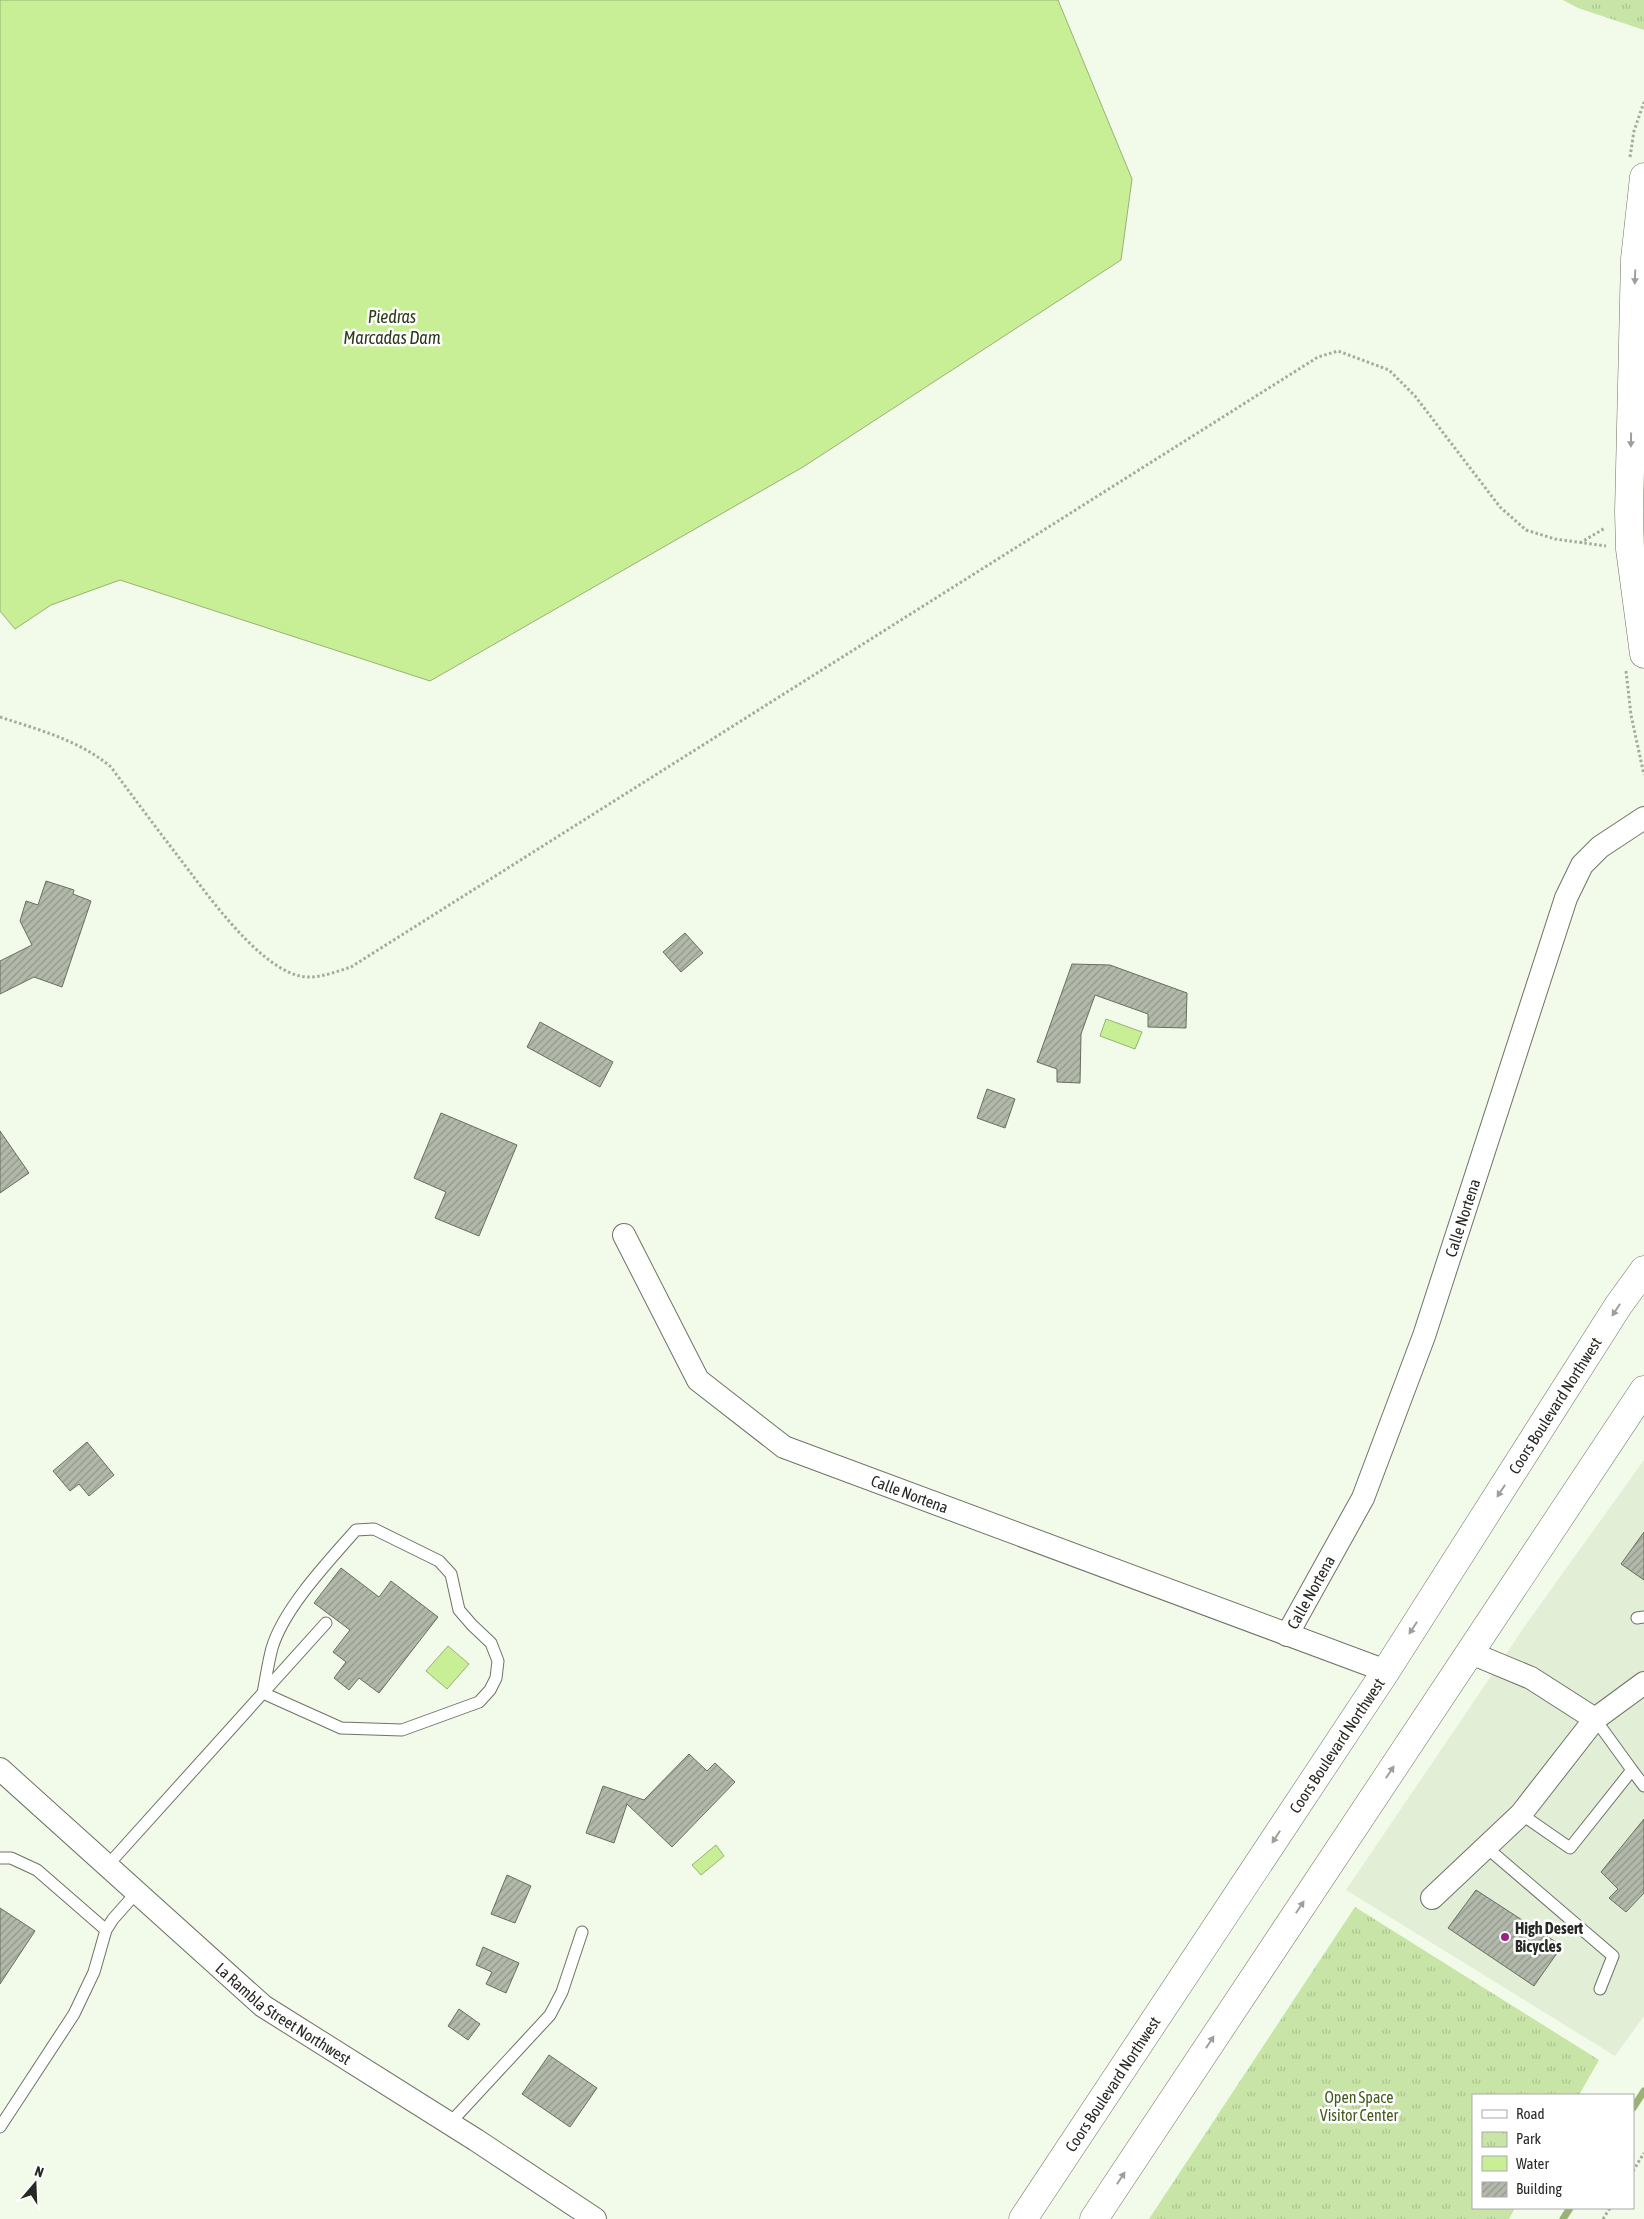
<svg xmlns="http://www.w3.org/2000/svg" width="1644" height="2219" viewBox="0 0 1644 2219" font-family="'Asap Condensed',sans-serif">
<style>
.built{fill:#e3eed7}
.park{fill:url(#park-tufts)}
.water{fill:#c8ee96;stroke:#98b374}
.lines{fill:none;stroke-linecap:round;stroke-linejoin:round}
.stream{stroke:#98b374;stroke-width:7}
.building{fill:url(#building-hatch);stroke:#686e60}
.lane-casing{stroke:#6d7465;stroke-width:13}
.street-casing{stroke:#6d7465;stroke-width:24}
.secondary-casing{stroke:#6d7465;stroke-width:29}
.primary-casing{stroke:#6d7465;stroke-width:29}
.path{stroke:#a4ab9e;stroke-width:3;stroke-dasharray:2.5 2.5;stroke-linecap:butt}
.lane{stroke:#fff;stroke-width:11}
.street{stroke:#fff;stroke-width:22}
.secondary{stroke:#fff;stroke-width:28}
.primary{stroke:#fff;stroke-width:28}
.oneway{fill:#9e9f9c}
.poi-dot{fill:#992481;stroke:#fff;stroke-width:2}
.labels{text-anchor:middle;dominant-baseline:central;stroke-width:5;stroke-linejoin:round;paint-order:stroke}
.street-label{font-size:16px;fill:#272a24;stroke:#fff}
.poi-label{font-size:16px;font-weight:bold;fill:#272a24;stroke:#fff;text-anchor:start}
.park-label{font-size:16px;fill:#435a1d;stroke:#fff}
.water-label{font-size:18px;font-style:italic;fill:#2c3b17;stroke:#fff}
</style>
<defs>
<pattern id="park-tufts" width="24" height="20" patternUnits="userSpaceOnUse" patternTransform="scale(1.25)"><rect width="24" height="20" fill="#c8e4a6"/><path d="M3 7l-1-3M5 7V3M7 7l1-3M15 17l-1-3M17 17v-4M19 17l1-3" fill="none" stroke="#acc48f"/></pattern>
<pattern id="building-hatch" width="6" height="6" patternUnits="userSpaceOnUse" patternTransform="scale(1.25)"><rect width="6" height="6" fill="#b2b9aa"/><path d="M-1 1l2-2M0 6l6-6M5 7l2-2" fill="none" stroke="#91978a"/></pattern>
</defs>
<rect width="100%" height="100%" fill="#f2fae9"/>
<path class="built" d="M1644,1460V2016L1615,2056L1346,1890L1527,1623Z"/>
<path class="park" d="M1563,0H1644V30L1578,8Z
M1355,1907L1599,2060L1579,2095H1473V2208H1515L1509,2219H1149Z"/>
<path class="water" d="M0,0H1058L1132,179L1121,260L803,467L430,681L120,580L51,605L15,629L0,611Z
M1106,1019L1142,1032L1135,1049L1100,1036Z
M448,1646L469,1664L447,1689L426,1671Z
M716,1845L724,1856L701,1875L692,1865Z"/>
<g class="lines">
<path class="stream" d="M1633,2108L1644,2091
M1563,2219L1570,2208"/>
</g>
<path class="building" d="M46,881L74,890L73,894L91,901L62,987L34,977L0,994V961L32,945L20,921L26,901L38,905Z
M685,933L703,953L681,972L663,952Z
M1072,964L1110,965L1187,993L1186,1028L1148,1027V1014L1095,995L1081,1034L1080,1083L1057,1082V1069L1037,1062Z
M540,1022L613,1062L600,1087L527,1047Z
M987,1089L1015,1099L1005,1128L977,1118Z
M441,1113L517,1145L479,1236L435,1218L446,1192L414,1178Z
M0,1131L29,1173L0,1193Z
M87,1442L114,1475L89,1496L79,1484L70,1491L53,1471Z
M1644,1532V1580L1621,1564Z
M341,1568L379,1597L391,1581L438,1617L379,1693L359,1678L349,1690L334,1678L346,1662L333,1652L350,1630L314,1603Z
M689,1754L707,1771L715,1763L735,1782L672,1847L627,1804L614,1843L586,1833L603,1786L644,1800Z
M1644,1819V1893L1626,1912L1609,1898L1618,1889L1601,1872Z
M507,1875L531,1886L515,1923L491,1914Z
M1476,1890L1562,1946L1534,1986L1448,1928Z
M0,1908L35,1931L0,1984Z
M483,1947L519,1963L506,1993L486,1984L492,1972L476,1965Z
M459,2009L480,2024L468,2040L448,2026Z
M549,2055L597,2088L570,2127L522,2094Z"/>
<g class="lines">
<g class="lane-casing">
<path id="lane" d="M374,1529L439,1561L451,1574L459,1610L472,1625L491,1643L498,1661L496,1678L490,1690L479,1702L402,1730L341,1728L263,1693C266,1678 268,1663 272,1648C284,1608 328,1562 356,1530Z
M1637,1618L1644,1617
M1632,1770L1644,1786
M1521,1814L1570,1848L1632,1770L1595,1719
M1486,1847L1613,1956L1600,1989
M0,1858H11L37,1870L106,1930
M107,1866L326,1623
M450,2123L550,2015L562,1992L582,1932
M0,2127L74,2014L94,1972L106,1930L113,1919L137,1892"/>
</g>
<g class="street-casing">
<g id="street">
<path id="s1" d="M624,1235L698,1380L784,1447L1386,1671"/>
<path id="s2" d="M1287,1635L1363,1498L1424,1336L1566,898L1582,865L1600,847L1644,818"/>
<path d="M1471,1653L1531,1678L1595,1719L1644,1683"/>
<path id="s3" d="M0,1769L263,2006L476,2140L595,2219"/>
<path d="M1432,1898L1521,1814L1595,1719"/>
</g>
</g>
<g class="secondary-casing">
<path id="secondary" d="M1644,177L1635,259L1629,512L1630,549L1644,654"/>
</g>
<g class="primary-casing">
<g id="primary">
<path id="s4" d="M1023,2219L1386,1671L1618,1306L1644,1270"/>
<path d="M1094,2219C1276,1942 1461,1667 1644,1390"/>
</g>
</g>
<path class="path" d="M1630,157L1634,131L1644,102
M1580,543L1605,528
M1626,671L1631,715L1644,775
M0,717C39,730 79,740 111,767C133,797 155,826 177,855C205,891 253,961 296,975C314,981 335,972 351,967L1318,357L1338,351L1389,370L1415,396L1500,507L1526,530L1555,539L1606,546
M1633,2171L1644,2153
M1603,2219L1610,2208"/>
<use href="#lane" class="lane"/>
<use href="#street" class="street"/>
<use href="#secondary" class="secondary"/>
<use href="#primary" class="primary"/>
</g>
<defs><path id="oneway-solid" d="M-6-.8H1V-3.2L6.5 0L1 3.2V.8H-6Z" transform="scale(1.25)"/></defs>
<g class="oneway">
<use href="#oneway-solid" transform="translate(1635 277) rotate(92)"/>
<use href="#oneway-solid" transform="translate(1631 440) rotate(91)"/>
<use href="#oneway-solid" transform="translate(1616 1310) rotate(123)"/>
<use href="#oneway-solid" transform="translate(1501 1491) rotate(123)"/>
<use href="#oneway-solid" transform="translate(1413 1628) rotate(123)"/>
<use href="#oneway-solid" transform="translate(1390 1772) rotate(-56)"/>
<use href="#oneway-solid" transform="translate(1276 1837) rotate(123)"/>
<use href="#oneway-solid" transform="translate(1300 1907) rotate(-56)"/>
<use href="#oneway-solid" transform="translate(1210 2042) rotate(-57)"/>
<use href="#oneway-solid" transform="translate(1121 2178) rotate(-57)"/>
</g>
<circle class="poi-dot" cx="1505" cy="1937" r="5"/>
<g class="labels">
<g class="street-label">
<text stroke="none"><textPath href="#s2" startOffset="454">Calle Nortena</textPath></text>
<text stroke="none"><textPath href="#s4" startOffset="972">Coors Boulevard Northwest</textPath></text>
<text stroke="none"><textPath href="#s1" startOffset="406">Calle Nortena</textPath></text>
<text stroke="none"><textPath href="#s2" startOffset="49">Calle Nortena</textPath></text>
<text stroke="none"><textPath href="#s4" startOffset="568">Coors Boulevard Northwest</textPath></text>
<text stroke="none"><textPath href="#s3" startOffset="375">La Rambla Street Northwest</textPath></text>
<text stroke="none"><textPath href="#s4" startOffset="162">Coors Boulevard Northwest</textPath></text>
</g>
<g class="poi-label">
<text x="1515" y="1928">High Desert<tspan x="1515" dy="18">Bicycles</tspan></text>
</g>
<g class="park-label">
<text x="1359" y="2097">Open Space<tspan x="1359" dy="18">Visitor Center</tspan></text>
</g>
<g class="water-label">
<text x="392" y="316">Piedras<tspan x="392" dy="21">Marcadas Dam</tspan></text>
</g>
</g>
<rect x="1472" y="2094" width="162" height="115" fill="#ffffff" stroke="#a9aaa7"/>
<rect x="1482" y="2110" width="25" height="8" fill="#ffffff" stroke="#a9aaa7"/>
<text x="1516" y="2119" font-size="15" fill="#272a24">Road</text>
<rect x="1482" y="2132" width="25" height="15" fill="url(#park-tufts)" stroke="#a9aaa7"/>
<text x="1516" y="2144" font-size="15" fill="#272a24">Park</text>
<rect x="1482" y="2156" width="25" height="15" fill="#c8ee96" stroke="#a9aaa7"/>
<text x="1516" y="2169" font-size="15" fill="#272a24">Water</text>
<rect x="1482" y="2182" width="25" height="15" fill="url(#building-hatch)" stroke="#a9aaa7"/>
<text x="1516" y="2194" font-size="15" fill="#272a24">Building</text>
<g transform="translate(35 2184) rotate(19)" stroke="#ffffff" stroke-width="4" paint-order="stroke">
<path d="M0-4L9 19L0 12L-9 19Z" fill="#272a24"/>
<text y="-8" font-size="14" font-weight="bold" text-anchor="middle" fill="#272a24">N</text>
</g>
</svg>
